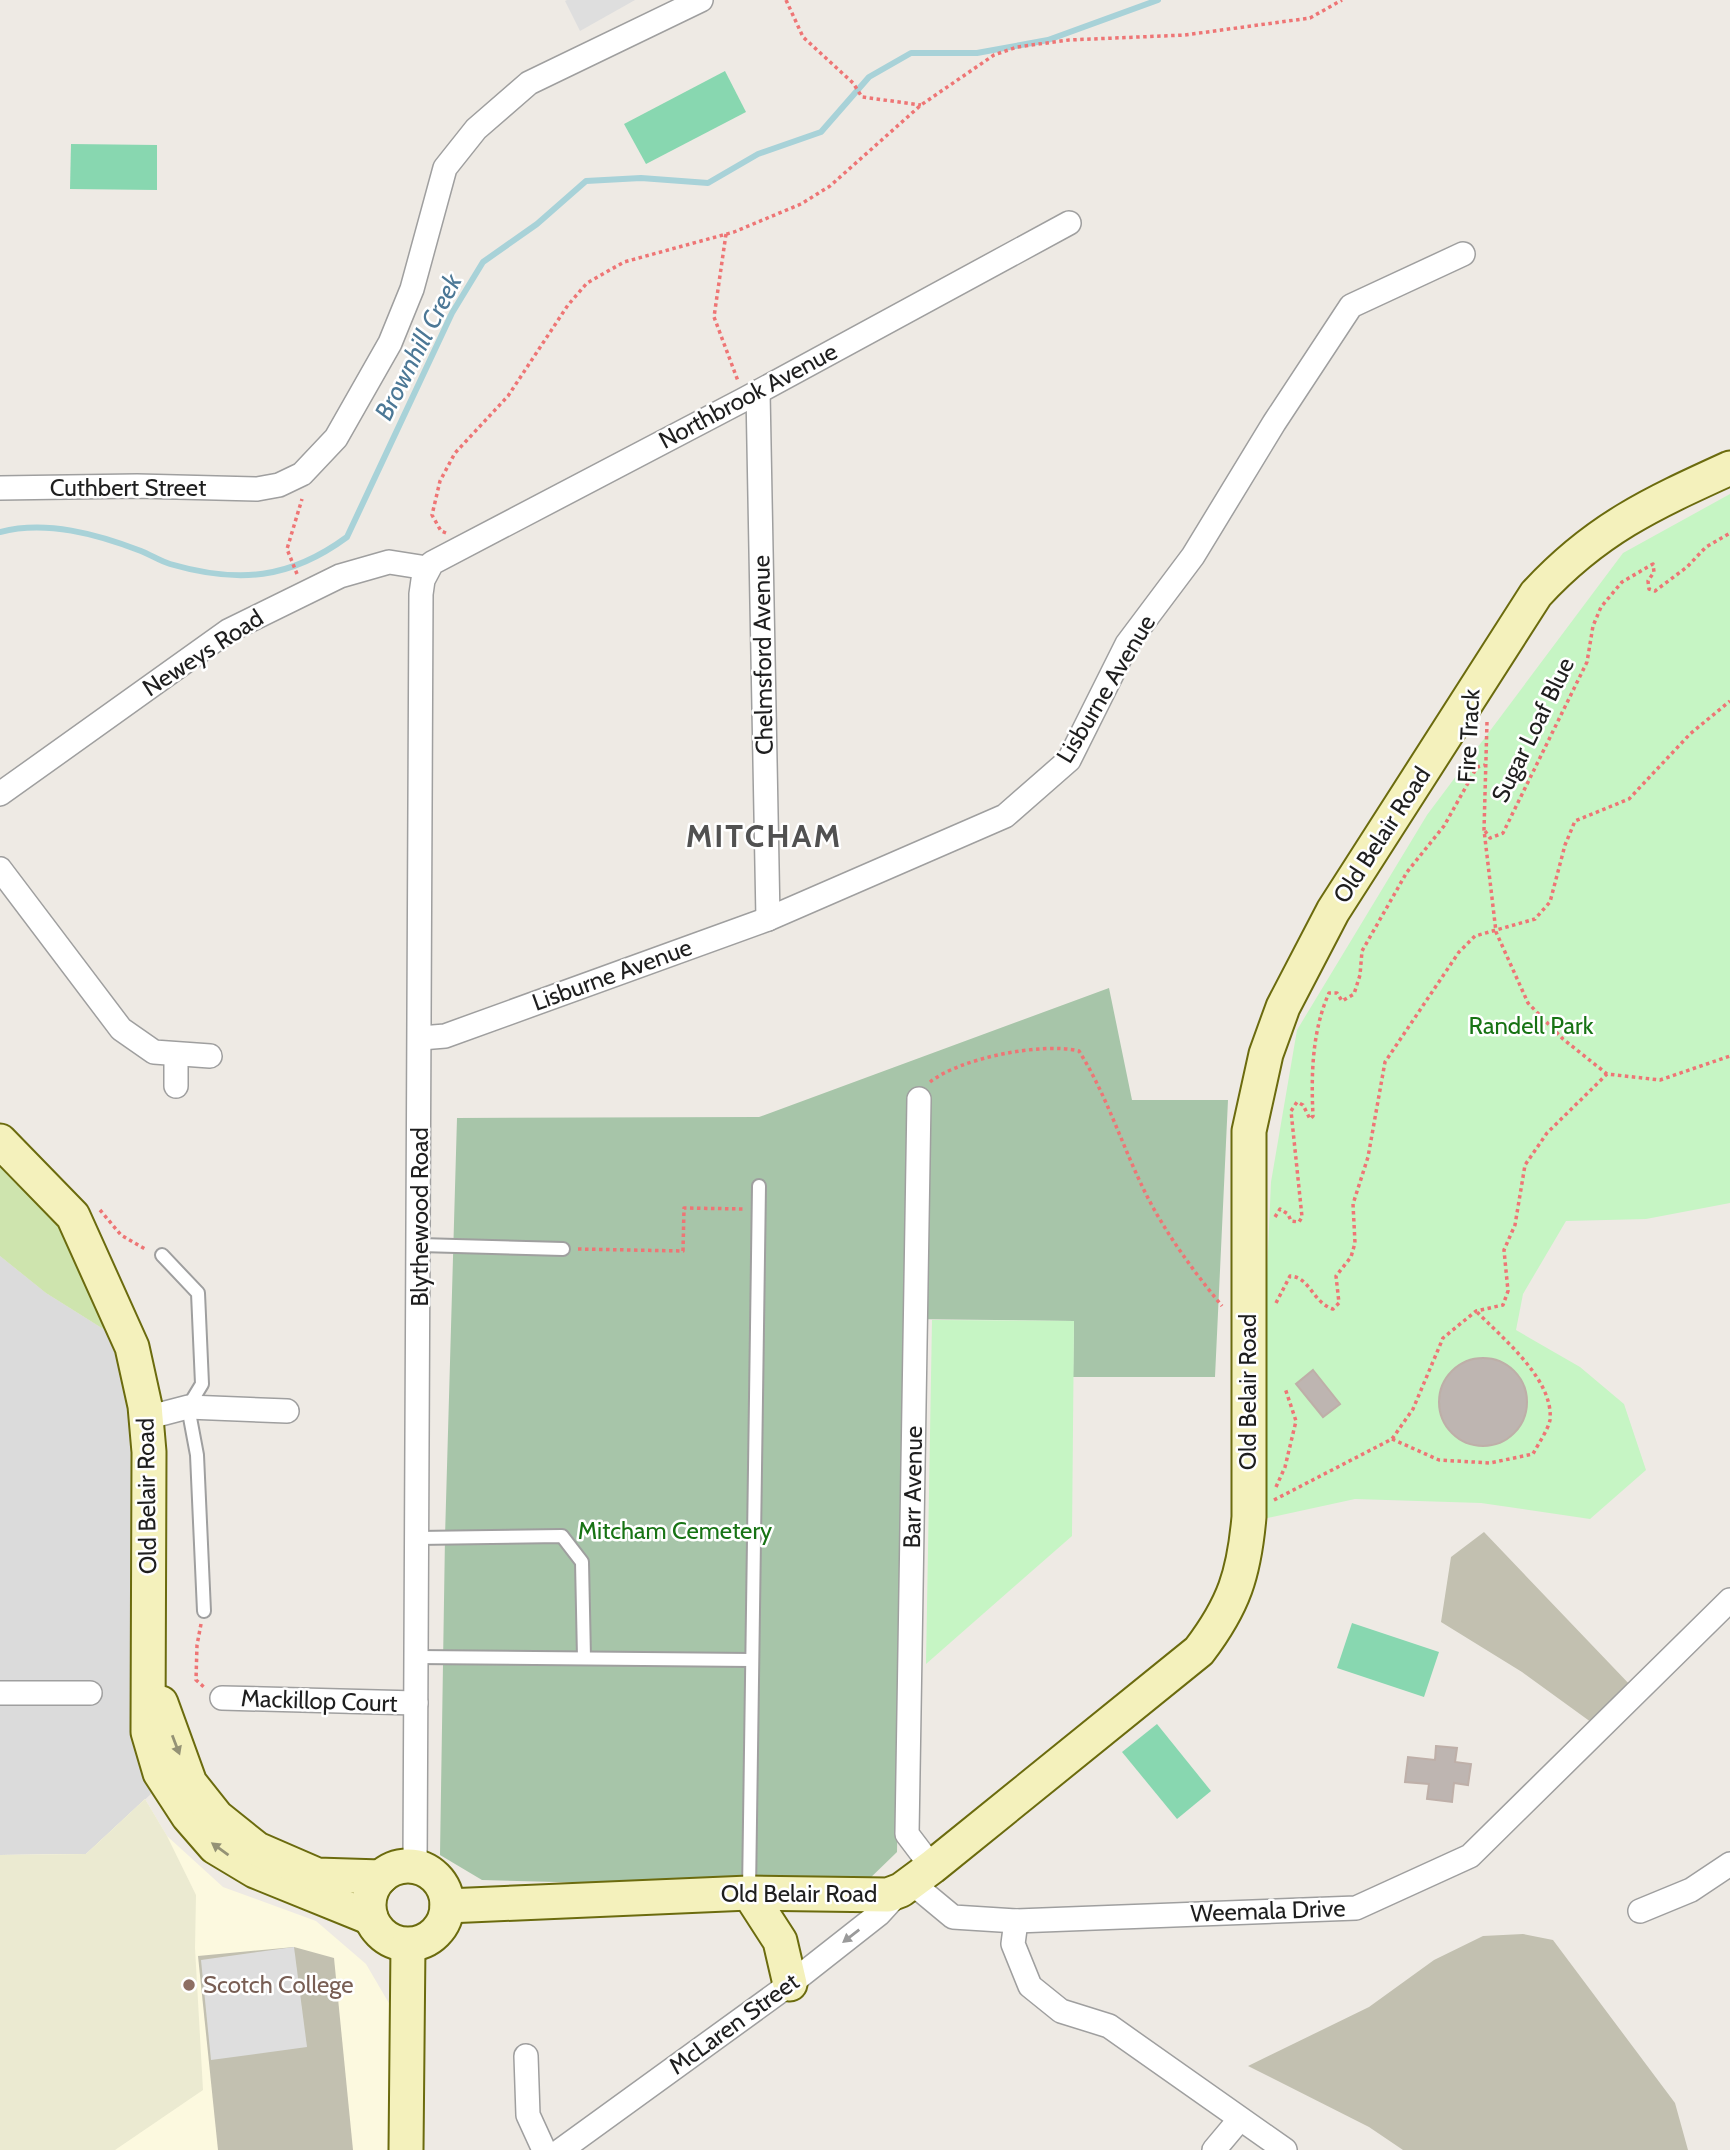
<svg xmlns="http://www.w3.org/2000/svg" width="1730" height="2150" viewBox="0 0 1730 2150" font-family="Cabin,sans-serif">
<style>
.residential{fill:#dbdbdb}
.education{fill:#fcf9df}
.construction{fill:#c2c0b0}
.farmland{fill:#ebead1}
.grass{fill:#cee4ae}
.cemetery{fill:#a7c5a9}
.park{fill:#c6f5c4}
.pitch{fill:#88d7b0}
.parking{fill:#dedede}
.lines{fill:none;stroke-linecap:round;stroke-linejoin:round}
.stream{stroke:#a8d2d8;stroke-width:6}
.building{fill:#beb5b1;stroke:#beafa8;stroke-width:2}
.lane-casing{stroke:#9f9f9f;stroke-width:16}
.street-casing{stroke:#9f9f9f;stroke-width:26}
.secondary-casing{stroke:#6b6b0e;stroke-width:37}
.path{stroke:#ee7575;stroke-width:3.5;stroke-dasharray:3.5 3.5;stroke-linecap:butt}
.lane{stroke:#fff;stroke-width:12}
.street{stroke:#fff;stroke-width:23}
.secondary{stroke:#f4f1bc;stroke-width:33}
.oneway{fill:#949275}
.oneway2{fill:#9a9a9a}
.education-dot{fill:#8d6e63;stroke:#fff;stroke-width:2.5}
.labels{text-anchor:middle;stroke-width:5;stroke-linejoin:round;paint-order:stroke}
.street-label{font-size:24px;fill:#1e1e1e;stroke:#fff}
.park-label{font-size:24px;fill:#177314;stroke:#fff}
.education-label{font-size:24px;fill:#785e54;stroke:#fff;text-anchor:start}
.water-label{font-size:26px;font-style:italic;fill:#4c7896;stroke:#fff}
.district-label{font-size:32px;font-weight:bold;letter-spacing:2px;fill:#515151;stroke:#fff}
</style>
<rect width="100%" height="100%" fill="#eeeae4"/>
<path class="residential" d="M0,1256l46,37 86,54 17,105 -18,204 17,76 17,49 -79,73 -86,1z"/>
<path class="education" d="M145,1799l22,37 56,51 93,34 50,43 24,41 -1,145h-389v-295l86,-1z"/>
<g class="construction">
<path d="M1484,1532l149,156 -38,37 -73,-53 -81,-50 10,-65z"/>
<path d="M1523,1934l30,6 122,163 13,47h-285l-34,-23 -121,-61 121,-59 65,-47 49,-24z"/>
<path d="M294,1947l40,11 19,192h-135l-20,-194z"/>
</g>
<path class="farmland" d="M145,1799l22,37 29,59 -1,53 8,142 -88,60h-115v-295l86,-1z"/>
<path class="grass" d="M0,1141l73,75 59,131 -86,-54 -46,-37z"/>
<path class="cemetery" d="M1109,988l23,112h96l-13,277h-142l1,-56 -166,-2 -11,533 -33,32 -118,3 -264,-7 -42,-25 5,-318 12,-419 302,-1z"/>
<g class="park">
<path d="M1730,494v709l-84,16 -80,2 -43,73 -7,36 64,37 44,37 22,66 -56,49 -109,-16 -126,-4 -92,20 -1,-130 9,-207 26,-152 130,-215 196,-262z"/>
<path d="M932,1320l142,1 -2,215 -146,128z"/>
</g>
<g class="pitch">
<path d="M725,71l21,41 -100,52 -22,-40z"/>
<path d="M71,144l86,1v45l-87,-1z"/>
<path d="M1352,1623l87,29 -15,45 -87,-29z"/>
<path d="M1157,1724l54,67 -34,28 -55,-67z"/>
</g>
<g class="parking">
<path d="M567,0h68l-55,31 -15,-30z"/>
<path d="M294,1947l13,100 -96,13 -10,-100z"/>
</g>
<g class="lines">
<path class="stream" d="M0,532c46,-12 97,2 141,19 10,4 19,10 29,13 69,20 120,15 177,-27l105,-224 31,-51 54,-38 49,-43 55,-3 67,5 50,-29 63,-22 48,-55 42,-24h66l71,-13 110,-40"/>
</g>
<g class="building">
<circle cx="1483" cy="1402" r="44"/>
<path d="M1313,1370l27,34 -17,13 -27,-33z"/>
<path d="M1436,1746l21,2 -2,14 16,2 -3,21 -14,-2 -2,19 -25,-3 2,-15 -24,-2 3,-25 27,3z"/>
</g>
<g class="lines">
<g class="lane-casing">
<g id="lane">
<path d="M420,1245l143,4"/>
<path d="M162,1255l36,38 4,91 -14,23 9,48 7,156"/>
<path d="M417,1538l145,-2 20,26 2,96"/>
<path d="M416,1657l336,3"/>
<path d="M749,1892l10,-706"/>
</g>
</g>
<g class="street-casing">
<g id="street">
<path d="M758,392l10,527"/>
<path d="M0,488l137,-2 120,3 22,-4 23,-11 34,-36 54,-95 22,-54 33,-121 31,-39 53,-46 172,-83"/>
<path d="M0,794l228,-163 112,-55 49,-14 38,6"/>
<path d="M0,869l121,160 33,23 56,4"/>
<path d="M421,1038l24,-2 323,-117 237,-103 64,-56 58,-116 66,-88 81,-133 77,-117 112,-52"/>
<path d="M176,1055v31"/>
<path d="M919,1099l-12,735 25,33"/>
<path d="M146,1418l42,-11 99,4"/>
<path d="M0,1693h90"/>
<path d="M222,1698l194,5"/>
<path d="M415,1867l6,-1273 2,-14 9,-17 313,-164 324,-176"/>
<path d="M912,1883l41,34 63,4 340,-13 114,-52 260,-256"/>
<path d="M1640,1911l51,-21 39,-26"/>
<path d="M1016,1921l-3,23 17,42 31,25 48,15 176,124"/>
<path d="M526,2056l2,59 16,35"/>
<path d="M561,2150l229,-166 89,-70 22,-24"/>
<path d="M1214,2150l26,-31"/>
</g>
</g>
<g class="secondary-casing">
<g id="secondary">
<path d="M0,1141l73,75 59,131 13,59 4,46 -1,280 12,41 28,43 27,31 40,24 116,47"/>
<path d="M161,1703l29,80 27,34 40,32 60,26 64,2"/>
<circle cx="408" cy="1905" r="39"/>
<path d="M749,1893l31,48 10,43"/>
<path d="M447,1906l302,-13 139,2 13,-5 31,-23 267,-216c35,-46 45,-77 50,-134v-386l17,-77 17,-47 50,-96 203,-317c60,-65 115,-90 194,-126"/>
<path d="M406,2150l2,-205"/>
</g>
</g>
<g class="path">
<path d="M786,0l17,37 50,46 9,14 59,8"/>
<path d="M726,234l-12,83 24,64"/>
<path d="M446,533l-5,-2 -9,-16 8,-34 15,-28 53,-57 60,-91 19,-22 37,-21 110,-30 67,-28 29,-18 91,-81 73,-50 23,-8 52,-7 116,-5 125,-17 32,-18"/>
<path d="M297,574l-10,-25 15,-50"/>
<path d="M1487,722l-3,108 12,102 32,71 35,36 44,35 53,6 70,-24"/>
<path d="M1485,831l5,7 13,-5 84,-171 6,-36 8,-19 21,-25 31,-18 1,8 -6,9 1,8 6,2 32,-24 19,-20 24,-14"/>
<path d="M930,1082c30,-24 112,-40 149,-31 29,46 45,101 70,149 20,38 46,73 73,106"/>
<path d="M100,1210l21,25 26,15"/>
<path d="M1275,1217l5,-8 8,5 3,7 8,1 3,-5 -11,-106 6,-9 6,3 7,14 3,-3c-2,-41 -1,-85 16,-123h8l5,8 12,-7 6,-19 2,-24 45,-79 37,-46 33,-59 8,-2"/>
<path d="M578,1249l105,2 1,-43 62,1"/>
<path d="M1276,1303l14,-27c20,1 23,27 43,33l6,-6 -3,-27 15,-19 4,-14 -2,-39 15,-47 17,-95 74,-110 16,-16 60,-17 15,-17 15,-57 10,-24 54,-22 61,-65 40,-33"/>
<path d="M1392,1439l47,21 51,3 43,-9c5,-10 15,-24 17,-34 4,-41 -49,-83 -74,-109"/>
<path d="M1276,1487l9,-20 11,-46 -11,-33"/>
<path d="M1274,1500l118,-61 21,-30 30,-71 33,-27 27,-6 5,-14 -4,-41 11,-25 10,-60 22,-32 60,-59"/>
<path d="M201,1624l-4,21 -1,35 9,8"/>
</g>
<use href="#lane" class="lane"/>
<use href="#street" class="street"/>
<use href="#secondary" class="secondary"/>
</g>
<defs><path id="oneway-solid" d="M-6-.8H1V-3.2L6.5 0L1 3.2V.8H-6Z" transform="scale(1.75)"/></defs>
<g class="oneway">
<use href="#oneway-solid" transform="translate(176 1745) rotate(69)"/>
<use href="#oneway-solid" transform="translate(220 1849) rotate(-144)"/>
</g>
<use class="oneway2" href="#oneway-solid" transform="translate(851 1936) rotate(142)"/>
<circle class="education-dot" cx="189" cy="1985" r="7"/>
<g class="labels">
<g class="street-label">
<text transform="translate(748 396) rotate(-28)" y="8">Northbrook Avenue</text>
<text x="128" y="496">Cuthbert Street</text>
<text transform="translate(203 653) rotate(-33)" y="8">Neweys Road</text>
<text transform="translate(763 655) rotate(-91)" y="8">Chelmsford Avenue</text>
<text transform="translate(1106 689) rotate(-59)" y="8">Lisburne Avenue</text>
<text transform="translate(1533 730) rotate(-64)" y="8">Sugar Loaf Blue</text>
<text transform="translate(1469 736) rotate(-87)" y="8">Fire Track</text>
<text transform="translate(1382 835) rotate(-57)" y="8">Old Belair Road</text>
<text transform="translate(612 975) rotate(-20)" y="8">Lisburne Avenue</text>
<text transform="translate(420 1217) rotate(-90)" y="8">Blythewood Road</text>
<text transform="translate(1248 1392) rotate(-90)" y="8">Old Belair Road</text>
<text transform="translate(913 1487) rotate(-89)" y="8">Barr Avenue</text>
<text transform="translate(147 1496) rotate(-91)" y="8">Old Belair Road</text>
<text transform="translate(319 1701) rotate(2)" y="8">Mackillop Court</text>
<text x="799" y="1902">Old Belair Road</text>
<text transform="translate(1268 1911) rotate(-2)" y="8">Weemala Drive</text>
<text transform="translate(734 2024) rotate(-36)" y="8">McLaren Street</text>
</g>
<g class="park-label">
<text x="1531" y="1034">Randell Park</text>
<text x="675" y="1539">Mitcham Cemetery</text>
</g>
<g class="education-label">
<text x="203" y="1993">Scotch College</text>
</g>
<g class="water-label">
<text transform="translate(418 347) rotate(-63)" y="9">Brownhill Creek</text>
</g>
<g class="district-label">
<text x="764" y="847">MITCHAM</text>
</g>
</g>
</svg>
